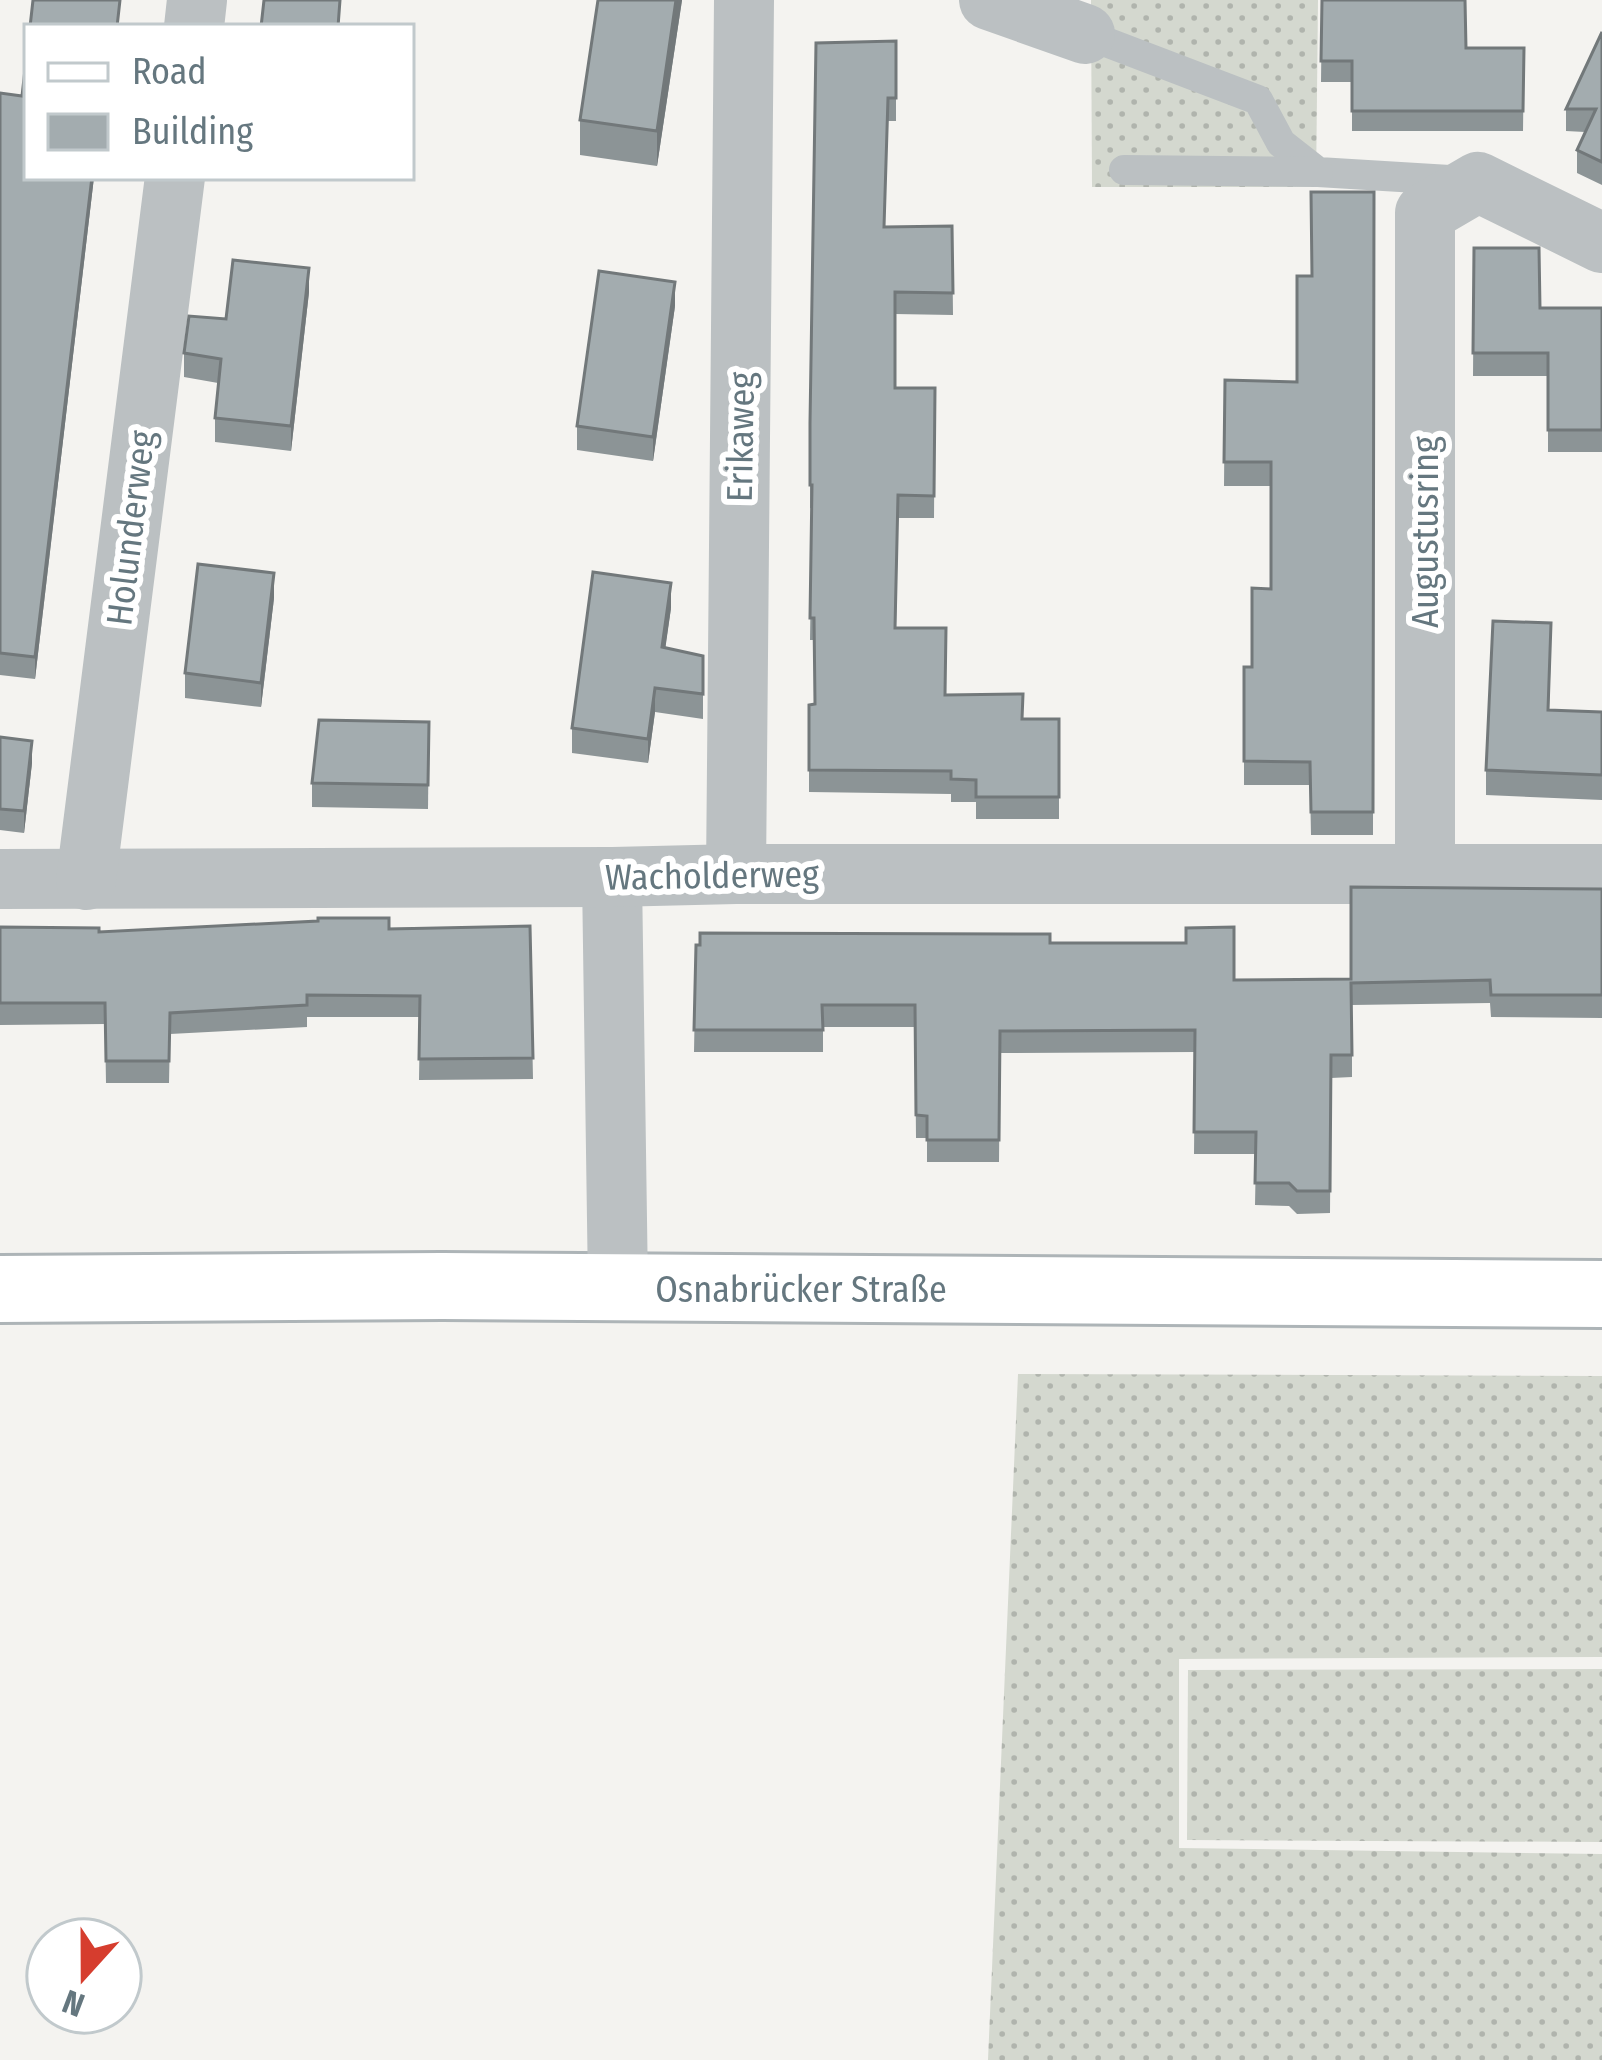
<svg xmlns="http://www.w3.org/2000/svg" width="1602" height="2060" viewBox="0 0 1602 2060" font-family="'Fira Sans Condensed',sans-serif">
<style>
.grass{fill:url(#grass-dots)}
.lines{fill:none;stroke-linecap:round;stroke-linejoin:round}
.secondary-casing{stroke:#adb4b7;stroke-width:72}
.lane{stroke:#bbc0c2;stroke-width:30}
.street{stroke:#bbc0c2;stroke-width:60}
.secondary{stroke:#fff;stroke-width:66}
.wall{fill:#8c9496}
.shaded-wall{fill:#72787a}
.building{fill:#a3acaf;stroke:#72787a;stroke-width:3}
.labels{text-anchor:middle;stroke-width:12;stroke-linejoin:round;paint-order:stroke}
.street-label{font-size:36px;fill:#65777f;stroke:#fff}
</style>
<defs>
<pattern id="grass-dots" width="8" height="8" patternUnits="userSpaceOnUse" patternTransform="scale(3)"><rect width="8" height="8" fill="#d4d8cf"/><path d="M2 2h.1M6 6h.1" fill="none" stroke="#b0b4ad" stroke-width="1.8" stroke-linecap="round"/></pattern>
</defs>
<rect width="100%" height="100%" fill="#f4f3f0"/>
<g class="grass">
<path d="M1091,0h227l-2,187h-224z"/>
<path d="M1018,1374l584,2v281l-423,2v189l423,6v206h-614z"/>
<path d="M1602,1669v173l-415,-2 1,-170z"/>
</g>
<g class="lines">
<g class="secondary-casing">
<path id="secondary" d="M0,1289l442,-3 1160,8"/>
</g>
<g class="lane">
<path d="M1085,34l173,66 23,43 37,29 148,9"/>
<path d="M1124,170l194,2"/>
</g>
<g class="street">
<path d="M989,0l96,34"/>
<path d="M194,27l3,-27"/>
<path d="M1425,873v-660l53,-31 124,61"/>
<path d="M736,874l8,-874"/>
<path d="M612,877l6,411"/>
<path d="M0,879l612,-2 124,-3h866"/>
<path d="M86,880l89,-703"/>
</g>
<use href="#secondary" class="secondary"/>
</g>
<g class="wall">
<path d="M598,0h84l-25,166 -77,-11v-35z"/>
<path d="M1322,0l144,48h58l-1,83h-171v-49h-31z"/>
<path d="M1602,32v153l-25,-12v-23l8,-18 -19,-1v-22z"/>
<path d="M896,41v80h-8l-4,106 68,-1 1,89 -58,-1v74h40l-1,130h-36l-2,110 50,67 77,24h36v100h-83v-17h-25v-8l-142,-2v-87l6,-1 -1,-64h-4l2,-132h-2v-85z"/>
<path d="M0,93l22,3 5,81h67l-59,502 -35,-4z"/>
<path d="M1374,192l-1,643h-62l-1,-50h-66v-118h8l19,-78v-103h-47l1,-106 72,2 14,-106z"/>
<path d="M1474,248l66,60h62v144h-54v-76h-75z"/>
<path d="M309,292l-18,159 -76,-9v-24l3,-35 -34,-6v-24l42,-34z"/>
<path d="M675,306l-22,155 -76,-11v-24z"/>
<path d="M274,598l-13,109 -76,-9v-25z"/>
<path d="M671,608l-6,40 38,8v63l-48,-7 -7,51 -76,-10v-25z"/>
<path d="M1551,648l-2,62 53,2v88l-116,-5v-25z"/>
<path d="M429,722l-1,87 -116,-2v-24z"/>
<path d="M0,737l32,26 -8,70 -24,-3z"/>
<path d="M1602,889v129l-111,-1 -1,-14 -138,2v72l-21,1 -1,135 -33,1 -8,-8 -34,-1 1,-51h-62l1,-102 -195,1 -1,109h-72v-24h-11l-1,-111h-92v25h-129l2,-107 354,-2 184,37 117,-1z"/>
<path d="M530,926l3,153 -114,1 1,-63h-113v10l-137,7 -1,49h-63l-1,-59 -105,1v-98l99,5z"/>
</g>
<g class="shaded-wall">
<path d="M676,0h6l-25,166v-35z"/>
<path d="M92,177h2l-59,502v-22z"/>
<path d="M309,268v24l-18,159v-25z"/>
<path d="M675,282v24l-22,155v-24z"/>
<path d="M274,573v25l-13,109v-24z"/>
<path d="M671,583v25l-9,64v-25z"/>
<path d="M655,688v24l-7,51v-24z"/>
<path d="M32,741v22l-8,70v-22z"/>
</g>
<g class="building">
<path d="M33,0h87l-3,27h-87z"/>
<path d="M264,0h76l-2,27h-77z"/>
<path d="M598,0h78l-19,131 -77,-11z"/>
<path d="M1322,0h143l1,48h58l-1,63h-171v-50h-31z"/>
<path d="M1602,32v130l-25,-12 19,-41h-30z"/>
<path d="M896,41v57h-8l-4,129 68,-1 1,67 -58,-1v96h40l-1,108 -36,-1 -3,133h51l-1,67 78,-1 -1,25h37v78h-83v-17l-25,-1v-8l-142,-1v-65l6,-1 -1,-86h-4l2,-133h-2v-62l6,-380z"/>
<path d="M27,52v125h65l-57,480 -35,-4v-560l22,3z"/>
<path d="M1311,192h63l-1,620h-62l-1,-50 -66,-1v-94h8v-79l19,1v-127h-47l1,-82 72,2v-106h15z"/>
<path d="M1474,248h65l1,60h62v122h-54v-77h-75z"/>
<path d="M233,260l76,8 -18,158 -76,-8 6,-59 -37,-6 5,-37 37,3z"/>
<path d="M599,271l76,11 -22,155 -76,-11z"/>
<path d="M198,564l76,9 -13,110 -76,-10z"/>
<path d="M593,572l78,11 -9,64 41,9v38l-48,-6 -7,51 -76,-11z"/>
<path d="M1493,621l58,2 -3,87 54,2v63l-116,-5z"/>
<path d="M319,720l110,2 -1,63 -116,-2z"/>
<path d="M0,737l32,4 -8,70 -24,-2z"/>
<path d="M1351,887l251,2v106h-111l-1,-15 -139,3 1,72h-21l-1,136h-33l-8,-8h-34l1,-51h-62l1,-102 -195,1 -1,109h-72v-24l-11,-1 -1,-110h-93l1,25h-129l2,-85h4v-12l350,1v9h136v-15l48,-1v53l117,-1z"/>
<path d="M318,918h71v11l141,-3 3,132 -114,1 1,-63 -113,-1v10l-137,8 -1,48h-63l-1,-58h-105v-76l99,1v4l219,-11z"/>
</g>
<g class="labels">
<g class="street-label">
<text transform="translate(740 437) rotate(-89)" y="13">Erikaweg</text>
<text transform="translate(130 528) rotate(-83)" y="13">Holunderweg</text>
<text transform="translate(1425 532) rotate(-90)" y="13">Augustusring</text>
<text transform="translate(712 875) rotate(-1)" y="13">Wacholderweg</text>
<text x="801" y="1302">Osnabrücker Straße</text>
</g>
</g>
<rect x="24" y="24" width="390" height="156" fill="#ffffff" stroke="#c1c9cc" stroke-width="3"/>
<rect x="48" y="63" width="60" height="18" fill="#ffffff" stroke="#c1c9cc" stroke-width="3"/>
<text x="132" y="84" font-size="36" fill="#65777f">Road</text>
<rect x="48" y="114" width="60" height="36" fill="#a3acaf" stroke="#c1c9cc" stroke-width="3"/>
<text x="132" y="144" font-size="36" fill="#65777f">Building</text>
<g transform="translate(84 1976) rotate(201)"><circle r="57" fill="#ffffff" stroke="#c1c9cc" stroke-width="3"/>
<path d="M0-9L21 45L0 30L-21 45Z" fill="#d63d2e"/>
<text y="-18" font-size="33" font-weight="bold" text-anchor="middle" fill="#65777f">N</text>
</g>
</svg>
